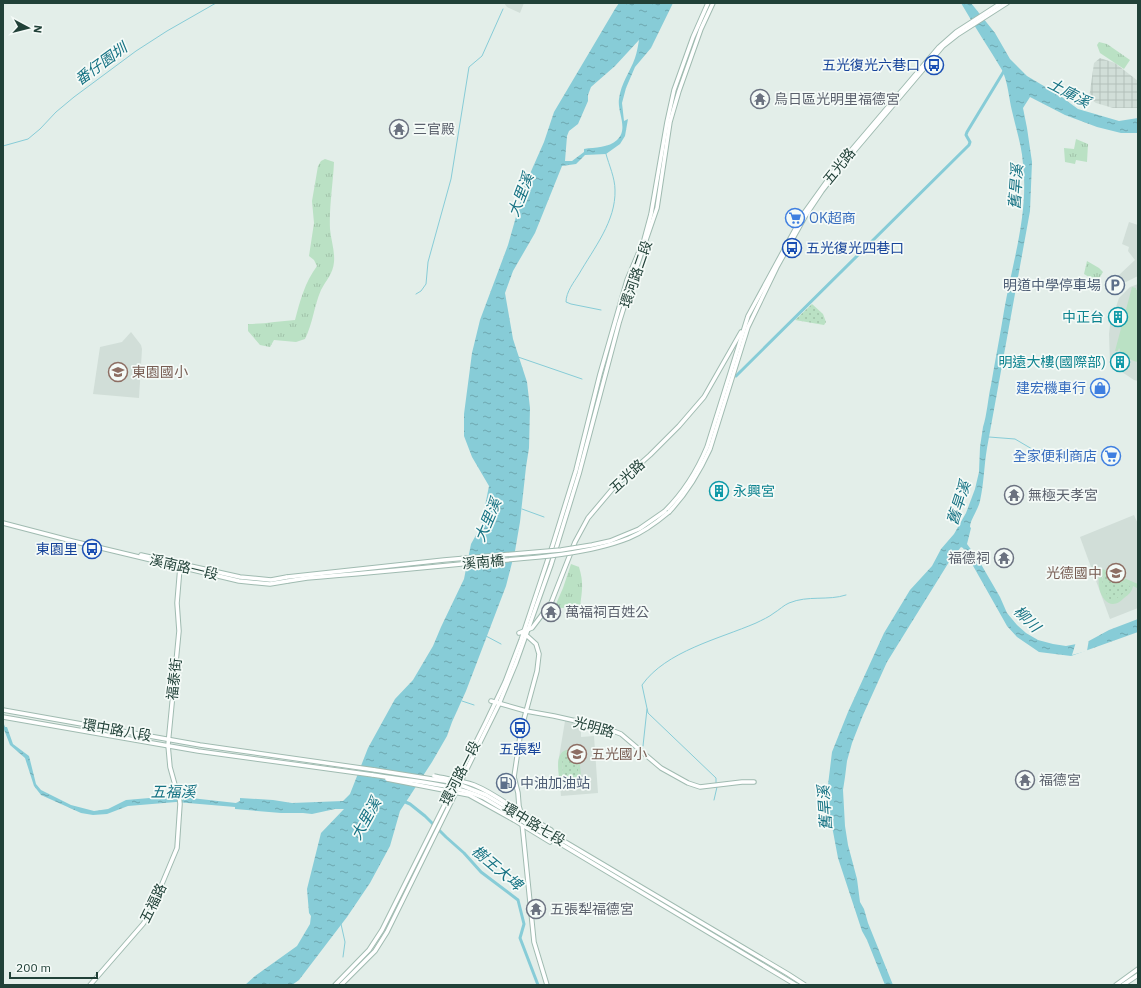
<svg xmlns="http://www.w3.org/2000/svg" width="1141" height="988" viewBox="0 0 1141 988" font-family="'IBM Plex Sans','Noto Sans TC',sans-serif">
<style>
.built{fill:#d1ded8}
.industrial{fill:url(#industrial-grid)}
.grass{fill:url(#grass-dots)}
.park{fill:url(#park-tufts)}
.pitch{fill:#bae1c4;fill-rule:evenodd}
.water{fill:url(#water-ripples);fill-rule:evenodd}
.pier{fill:#e3eee9}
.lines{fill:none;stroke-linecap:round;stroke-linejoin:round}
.stream{stroke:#87ccd7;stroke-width:1}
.canal{stroke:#87ccd7;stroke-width:3}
.secondary-casing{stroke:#a0bbb1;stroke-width:5.5}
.secondary{stroke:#fff;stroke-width:3.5}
.secondary-bridge-casing{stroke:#a0bbb1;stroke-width:5.5;stroke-linecap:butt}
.secondary-bridge{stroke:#fff;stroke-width:3.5}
.labels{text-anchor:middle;stroke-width:3.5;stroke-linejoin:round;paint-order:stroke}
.transit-label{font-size:14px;fill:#164399;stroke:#f4faf7;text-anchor:end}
.worship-label{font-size:14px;fill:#5b616d;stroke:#f4faf7;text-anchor:start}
.street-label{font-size:14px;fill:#214138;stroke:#f4faf7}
.shop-label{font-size:14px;fill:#366cbe;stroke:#f4faf7;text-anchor:end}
.service-label{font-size:14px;fill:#4e5e75;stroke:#f4faf7;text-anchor:end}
.culture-label{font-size:14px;fill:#0d838f;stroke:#f4faf7;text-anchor:end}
.education-label{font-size:14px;fill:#785e54;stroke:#f4faf7;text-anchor:start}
.water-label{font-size:15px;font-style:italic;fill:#157283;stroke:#f4faf7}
</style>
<defs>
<pattern id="industrial-grid" width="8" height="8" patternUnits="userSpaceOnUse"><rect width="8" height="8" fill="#d1ded8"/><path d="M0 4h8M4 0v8" fill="none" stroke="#b3c0ba"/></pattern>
<pattern id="grass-dots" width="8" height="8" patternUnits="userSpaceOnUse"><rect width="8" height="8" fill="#bae1c4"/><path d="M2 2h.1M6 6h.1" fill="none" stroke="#a0c2a9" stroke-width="1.8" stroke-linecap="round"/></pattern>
<pattern id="park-tufts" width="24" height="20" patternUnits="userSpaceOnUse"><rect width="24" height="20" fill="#bae1c4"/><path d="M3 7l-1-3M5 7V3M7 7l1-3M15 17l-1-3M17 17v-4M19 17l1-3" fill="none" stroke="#a0c2a9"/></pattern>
<pattern id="water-ripples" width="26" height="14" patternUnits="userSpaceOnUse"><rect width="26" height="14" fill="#87ccd7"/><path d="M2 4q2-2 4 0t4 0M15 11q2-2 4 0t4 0" fill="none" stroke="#6ea7af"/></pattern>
</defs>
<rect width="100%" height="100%" fill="#e3eee9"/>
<g class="built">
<path d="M504,3h20l-4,10 -13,-6z"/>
<path d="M1129,222l9,3v51l-12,6 -8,-6 17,-16 -7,-9 1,-4 -7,-3z"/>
<path d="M1138,284v97l-4,-1 -24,-16 -1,-30 1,-9 9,-27 11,-11z"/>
<path d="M131,332l10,13 1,4 -3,49 -46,-4 7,-47 22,-5z"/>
<path d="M1134,515l4,9v84l-28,11 -30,-82z"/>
<path d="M565,721l16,4v12l13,-1 4,57 -37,3 -3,-33z"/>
</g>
<path class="industrial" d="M1100,58l15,5 23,18v27h-25l-17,-5 -7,-5 5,-35z"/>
<g class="grass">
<path d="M812,304l11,10 3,8 -2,3 -29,-5z"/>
<path d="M1104,575l24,9 2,2 -1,4 -14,10h-5c-5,-6 -11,-17 -6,-25z"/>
<path d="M568,753h4c5,4 8,22 6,28 -2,4 -4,5 -8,6l-5,-2 -2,-4 -1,-23z"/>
</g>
<g class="park">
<path d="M1099,42l8,2 23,16 -6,9 -24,-16 -3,-8z"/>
<path d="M1076,139l12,5 -1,18 -11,-2 -1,4 -10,-2 -1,-14 10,1z"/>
<path d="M325,159l9,3c-1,22 -5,45 -4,67 1,11 5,22 4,33 -1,12 -8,18 -13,28 -7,16 -8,33 -16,49l-9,3 -22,-2 -4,7 -10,-2 -12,-14v-7c16,0 31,-3 47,-4 5,-19 10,-38 22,-54l-3,-6 -5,-4 5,-33 -2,-22 6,-35 3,-5z"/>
<path d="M1087,261l12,7 4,4 -6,10 -13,-8z"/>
<path d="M571,564l8,3c5,16 3,24 1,40l-20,1 -4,-4 7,-16z"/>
</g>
<g class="pitch">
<path d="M1132,287l4,1v2l2,-1v73c-9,-2 -16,-6 -19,-14l-1,3h-3z"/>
<path d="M1093,565l45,19 -1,4 -4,-2c-1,6 -5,9 -9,12 -3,3 -7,6 -11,6 -12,0 -18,-23 -12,-31l-9,-4zM1105,575l23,9 2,2 -1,4 -15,10 -5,-1 -6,-13 -1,-9z"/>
<path d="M566,750h8l5,4 3,33 -2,1 -1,-2c-6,7 -14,4 -19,-1 -1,-11 -6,-31 6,-35zM568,753h4c5,4 8,22 6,28 -2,4 -4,5 -8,6l-5,-2 -2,-4 -1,-23z"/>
</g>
<g class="water">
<path d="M619,3h54l-22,45 -16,19 -9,21 -4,15 2,18 4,-2 -3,17 -5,8 -14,10 -21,1 -9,9 -14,2 -27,67 -22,38 -8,22 8,46 14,43 3,26 -1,40 -3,19 -6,55 -5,29 -9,35 -40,105 -14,31 -5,14 -15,26 -32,49 -10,35 -20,37 -23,34 -48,63 -7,5h-47l10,-9 42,-30 13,-22 1,-8 -2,-3 -2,-24 14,-56 23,-24h-9l-23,5 -9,-1h-22l-46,-4v-2l-59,-5 -48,4 -21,8 -14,1 -12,-2 -40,-18 -7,-9 -9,-28 -15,-13 -7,-18h4l6,17 16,12 7,28 5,6 30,15 23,6 14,-2 18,-9 47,-4 63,7 4,-2v-3l33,2 19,3 51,-2 7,-7 18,-46 27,-49 18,-19 20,-34 8,-19 23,-48 7,-35 10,-18 8,-40 -17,-29 -8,-21v-22l8,-61 8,-33 28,-75 17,-60 19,-43 10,-30 61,-103zM639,40c-1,6 -2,12 -4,18 -5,14 -14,25 -16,41 -2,13 10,30 -2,41 -8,8 -22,7 -33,9v3l-12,9h-7l2,-25 2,-5 9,-7 10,-23v-6l3,-8 24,-21z"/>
<path d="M961,3h10l24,30 15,26 17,17 32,19 19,14 41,12 19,-3v15h-17l-24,-6 -32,-12 -35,-18 -7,11 4,20 5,34 -2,49 -43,237c-3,18 -3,35 -7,53 -2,9 -10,19 -10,26l1,1 -4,16 11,15 22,38 7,16 10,12 9,8 12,7 15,4 13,2 21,-4 22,-12 29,-11v13l-67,24 -32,-4 -22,-15 -10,-11 -44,-78 -2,-1 -12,15 -62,100 -24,53 -11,28 -5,18 -2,16 -2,13 2,36 3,19 9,34 3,23 4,7 4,14 25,62h-8l-18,-45 -5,-9 -24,-73 -10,-53v-20l4,-33 16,-40 36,-79 26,-43 22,-24 9,-17 13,-15 12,-21 9,-24 4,-17 1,-25 3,-20c4,-12 5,-29 8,-42 4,-24 9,-49 13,-74 8,-47 25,-98 19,-147 -1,-18 -7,-35 -11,-53 -3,-12 -4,-29 -10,-41 -13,-22 -28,-44 -41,-67z"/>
</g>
<g class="pier">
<path d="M517,553l-3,8 -49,5 2,-9z"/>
<path d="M1089,639l-2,12 -15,4 4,-13z"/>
</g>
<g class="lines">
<g class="stream">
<path d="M3,146l25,-7 12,-10 16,-17 18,-15 62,-46 31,-20 49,-28"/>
<path d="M416,294l5,-3 5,-7 2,-22 23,-83 18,-112 13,-11 21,-47"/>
<path d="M601,310l-30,-6 -5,-2c0,-10 8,-20 13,-28 15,-26 37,-53 36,-84 0,-12 -6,-25 -9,-36"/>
<path d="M518,357l64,22"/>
<path d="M989,437l26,2 17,10 17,1"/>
<path d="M522,509l22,8"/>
<path d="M486,636l15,8"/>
<path d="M462,701l12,4"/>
<path d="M3,723l2,5"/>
<path d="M643,746l4,-37"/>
<path d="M716,784v-6l-68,-65 -6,-28c24,-34 77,-46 114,-62 6,-3 13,-6 18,-10 5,-3 10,-8 15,-10 19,-8 39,-2 57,-8"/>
<path d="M714,800l3,-13"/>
<path d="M341,924l4,18 -2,15"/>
</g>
<g class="canal">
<path d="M736,376l233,-231 1,-3 -4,-7 1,-3 37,-61"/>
<path d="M403,801l7,3 15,12 21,21 18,16 17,19 37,28 6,24 -4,14 18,47"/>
</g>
<g class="secondary-casing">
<g id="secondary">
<path d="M665,511c19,-19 32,-40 42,-64l41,-131 56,-103 33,-46 102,-120 17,-15 45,-29"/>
<path d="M669,512c18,-19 30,-39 41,-63l38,-122 29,-60 29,-52 16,-24 17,-22 104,-123 14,-11 50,-32"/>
<path d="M3,523l69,18 167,40 31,3 18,-3"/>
<path d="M141,555l99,22 31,3 16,-3"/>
<path d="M519,633l13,-5 19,-25 24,-61 13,-24 27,-32 35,-31 29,-29 25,-29 37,-65"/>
<path d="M525,634l11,10 3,10 -2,17 -16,59 -7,47 4,16 1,13 2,7 13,129 13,43"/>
<path d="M491,701l35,10 28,5 49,11 18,7 40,34 27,15 12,4 42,-5h12"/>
<path d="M3,710l197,35 175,25"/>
<path d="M3,717l195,34 175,24"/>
<path d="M460,783l39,-79 17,-41 35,-98 28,-91 40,-151 16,-51 22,-64 13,-86 9,-31 22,-62 12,-26"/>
<path d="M515,809l36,21"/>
<path d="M514,820l36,22"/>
<path d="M90,985l53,-61 6,-9 28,-67 3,-44 -1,-10 -4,-9 -5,-18 -2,-22 11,-114 -2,-28 3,-36"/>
<path d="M335,985l34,-35 13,-20 104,-208 19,-40 16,-42 32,-96 23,-74 24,-96 27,-94 17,-40 7,-26 16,-92 7,-32 19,-53 15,-34"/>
<path d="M341,985l34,-34 12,-19 70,-142"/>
<path d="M1116,985l22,-16"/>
<path d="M1123,985l15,-10"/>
</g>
</g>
<use href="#secondary" class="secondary"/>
<g class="secondary-bridge-casing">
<g id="secondary-bridge">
<path d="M287,577l157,-17 117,-10 31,-5 18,-4 29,-12 26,-18"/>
<path d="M288,581l19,-3c62,-5 123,-11 185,-17 42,-3 97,-7 137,-23 15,-6 28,-16 40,-26"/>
<path d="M375,770l76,12 12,4 23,9 302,179 17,11"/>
<path d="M373,775c37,6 77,8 111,23l312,187"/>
<path d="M434,776c13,3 27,4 40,9 15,6 28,15 41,24"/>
<path d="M387,779l82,16 45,25"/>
</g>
</g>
<use href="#secondary-bridge" class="secondary-bridge"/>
</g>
<defs>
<g id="bus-ring" transform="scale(1)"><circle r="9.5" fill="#f4faf7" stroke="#1a4fb4" stroke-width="1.5"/><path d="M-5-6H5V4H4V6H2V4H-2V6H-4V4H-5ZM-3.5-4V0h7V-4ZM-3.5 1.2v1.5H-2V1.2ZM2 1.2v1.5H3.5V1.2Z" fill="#1a4fb4"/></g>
<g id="temple-ring" transform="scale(1)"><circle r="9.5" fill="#f4faf7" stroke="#6b7280" stroke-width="1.5"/><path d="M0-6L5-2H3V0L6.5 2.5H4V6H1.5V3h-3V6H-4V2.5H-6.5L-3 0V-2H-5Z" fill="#6b7280"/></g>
<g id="supermarket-ring" transform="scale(1)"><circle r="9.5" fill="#f4faf7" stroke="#3f7fe0" stroke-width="1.5"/><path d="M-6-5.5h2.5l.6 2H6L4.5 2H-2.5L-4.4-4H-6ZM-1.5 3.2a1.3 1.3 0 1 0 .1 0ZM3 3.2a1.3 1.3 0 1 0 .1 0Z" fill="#3f7fe0"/></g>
<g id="parking-ring" transform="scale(1)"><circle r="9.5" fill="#f4faf7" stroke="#5c6f8a" stroke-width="1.5"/><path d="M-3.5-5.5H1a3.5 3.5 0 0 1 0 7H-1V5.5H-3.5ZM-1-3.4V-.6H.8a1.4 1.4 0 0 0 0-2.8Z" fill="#5c6f8a"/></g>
<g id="building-ring" transform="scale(1)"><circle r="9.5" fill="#f4faf7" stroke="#0f9aa8" stroke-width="1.5"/><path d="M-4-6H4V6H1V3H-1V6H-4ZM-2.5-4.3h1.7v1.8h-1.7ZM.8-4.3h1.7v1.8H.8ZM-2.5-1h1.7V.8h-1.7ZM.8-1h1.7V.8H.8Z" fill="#0f9aa8"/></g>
<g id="school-ring" transform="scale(1)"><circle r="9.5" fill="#f4faf7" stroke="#8d6e63" stroke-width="1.5"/><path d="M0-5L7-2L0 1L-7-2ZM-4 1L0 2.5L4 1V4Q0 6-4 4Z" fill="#8d6e63"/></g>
<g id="shop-ring" transform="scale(1)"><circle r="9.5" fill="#f4faf7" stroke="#3f7fe0" stroke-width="1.5"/><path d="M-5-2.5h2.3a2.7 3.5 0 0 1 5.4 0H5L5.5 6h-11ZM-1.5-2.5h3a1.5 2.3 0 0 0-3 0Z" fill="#3f7fe0"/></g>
<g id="fuel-ring" transform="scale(1)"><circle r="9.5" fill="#f4faf7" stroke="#5c6f8a" stroke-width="1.5"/><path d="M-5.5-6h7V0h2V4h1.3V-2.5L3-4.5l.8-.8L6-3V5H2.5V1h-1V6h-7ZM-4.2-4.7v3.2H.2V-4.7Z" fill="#5c6f8a"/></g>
</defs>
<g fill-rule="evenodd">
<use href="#bus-ring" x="934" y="65"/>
<use href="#temple-ring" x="760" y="99"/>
<use href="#temple-ring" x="399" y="129"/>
<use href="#supermarket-ring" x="795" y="218"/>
<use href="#bus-ring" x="792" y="248"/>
<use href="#parking-ring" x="1115" y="285"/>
<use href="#building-ring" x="1118" y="317"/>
<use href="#building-ring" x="1120" y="362"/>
<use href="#school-ring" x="118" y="372"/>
<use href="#shop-ring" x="1100" y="388"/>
<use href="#supermarket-ring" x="1111" y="456"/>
<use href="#building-ring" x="719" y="491"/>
<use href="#temple-ring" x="1014" y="495"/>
<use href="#bus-ring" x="92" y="549"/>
<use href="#temple-ring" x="1004" y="558"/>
<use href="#school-ring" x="1116" y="573"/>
<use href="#temple-ring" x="551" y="612"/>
<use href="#bus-ring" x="520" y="728"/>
<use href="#school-ring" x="577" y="754"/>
<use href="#temple-ring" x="1025" y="780"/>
<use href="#fuel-ring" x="506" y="783"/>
<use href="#temple-ring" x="536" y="909"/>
</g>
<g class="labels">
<g class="transit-label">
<text x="920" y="70">五光復光六巷口</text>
<text x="806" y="253" text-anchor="start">五光復光四巷口</text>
<text x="78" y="554">東園里</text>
<text x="520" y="754" text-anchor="middle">五張犁</text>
</g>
<g class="worship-label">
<text x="774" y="104">烏日區光明里福德宮</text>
<text x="413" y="134">三官殿</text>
<text x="1028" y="500">無極天孝宮</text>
<text x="990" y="563" text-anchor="end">福德祠</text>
<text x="565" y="617">萬福祠百姓公</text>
<text x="1039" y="785">福德宮</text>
<text x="550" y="914">五張犁福德宮</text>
</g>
<g class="street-label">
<text transform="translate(839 166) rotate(-51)" y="5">五光路</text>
<text transform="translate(636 274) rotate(-71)" y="5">環河路二段</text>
<text transform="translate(627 476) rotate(-43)" y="5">五光路</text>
<text transform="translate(483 562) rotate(-5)" y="5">溪南橋</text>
<text transform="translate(184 567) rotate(13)" y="5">溪南路一段</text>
<text transform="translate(174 679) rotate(-84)" y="5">福泰街</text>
<text transform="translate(594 727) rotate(16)" y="5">光明路</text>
<text transform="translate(117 730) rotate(10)" y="5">環中路八段</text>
<text transform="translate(460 773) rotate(-63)" y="5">環河路一段</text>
<text transform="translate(534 824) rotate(31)" y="5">環中路七段</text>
<text transform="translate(153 903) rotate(-64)" y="5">五福路</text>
</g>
<g class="shop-label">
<text x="809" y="223" text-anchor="start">OK超商</text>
<text x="1086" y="393">建宏機車行</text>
<text x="1097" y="461">全家便利商店</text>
</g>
<g class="service-label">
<text x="1101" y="290">明道中學停車場</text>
<text x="520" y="788" text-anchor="start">中油加油站</text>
</g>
<g class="culture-label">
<text x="1104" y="322">中正台</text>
<text x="1106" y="367">明遠大樓(國際部)</text>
<text x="733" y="496" text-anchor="start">永興宮</text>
</g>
<g class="education-label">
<text x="132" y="377">東園國小</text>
<text x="1102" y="578" text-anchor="end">光德國中</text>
<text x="591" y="759">五光國小</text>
</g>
<g class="water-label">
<text transform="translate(101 64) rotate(-36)" y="5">番仔園圳</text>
<text transform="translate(1069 93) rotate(28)" y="5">土庫溪</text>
<text transform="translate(1016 187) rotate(-86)" y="5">舊旱溪</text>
<text transform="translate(521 195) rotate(-69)" y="5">大里溪</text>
<text transform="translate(959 503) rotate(-72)" y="5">舊旱溪</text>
<text transform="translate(488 520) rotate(-67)" y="5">大里溪</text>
<text transform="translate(1027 619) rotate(45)" y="5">柳川</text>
<text x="173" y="797">五福溪</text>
<text transform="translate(825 808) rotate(-94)" y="5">舊旱溪</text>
<text transform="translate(366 819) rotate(-61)" y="5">大里溪</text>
<text transform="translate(497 868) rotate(40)" y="5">樹王大埤</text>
</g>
</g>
<rect width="1141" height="988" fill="none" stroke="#214138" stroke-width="8"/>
<g transform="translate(28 28) rotate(97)" stroke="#f4faf7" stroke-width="3" paint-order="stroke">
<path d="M0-3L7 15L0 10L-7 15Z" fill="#214138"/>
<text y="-6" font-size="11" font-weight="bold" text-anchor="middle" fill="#214138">N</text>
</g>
<path d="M10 972v6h87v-6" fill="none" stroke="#214138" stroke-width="2"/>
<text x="16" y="972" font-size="12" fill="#214138" stroke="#f4faf7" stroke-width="3" paint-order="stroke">200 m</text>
</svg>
